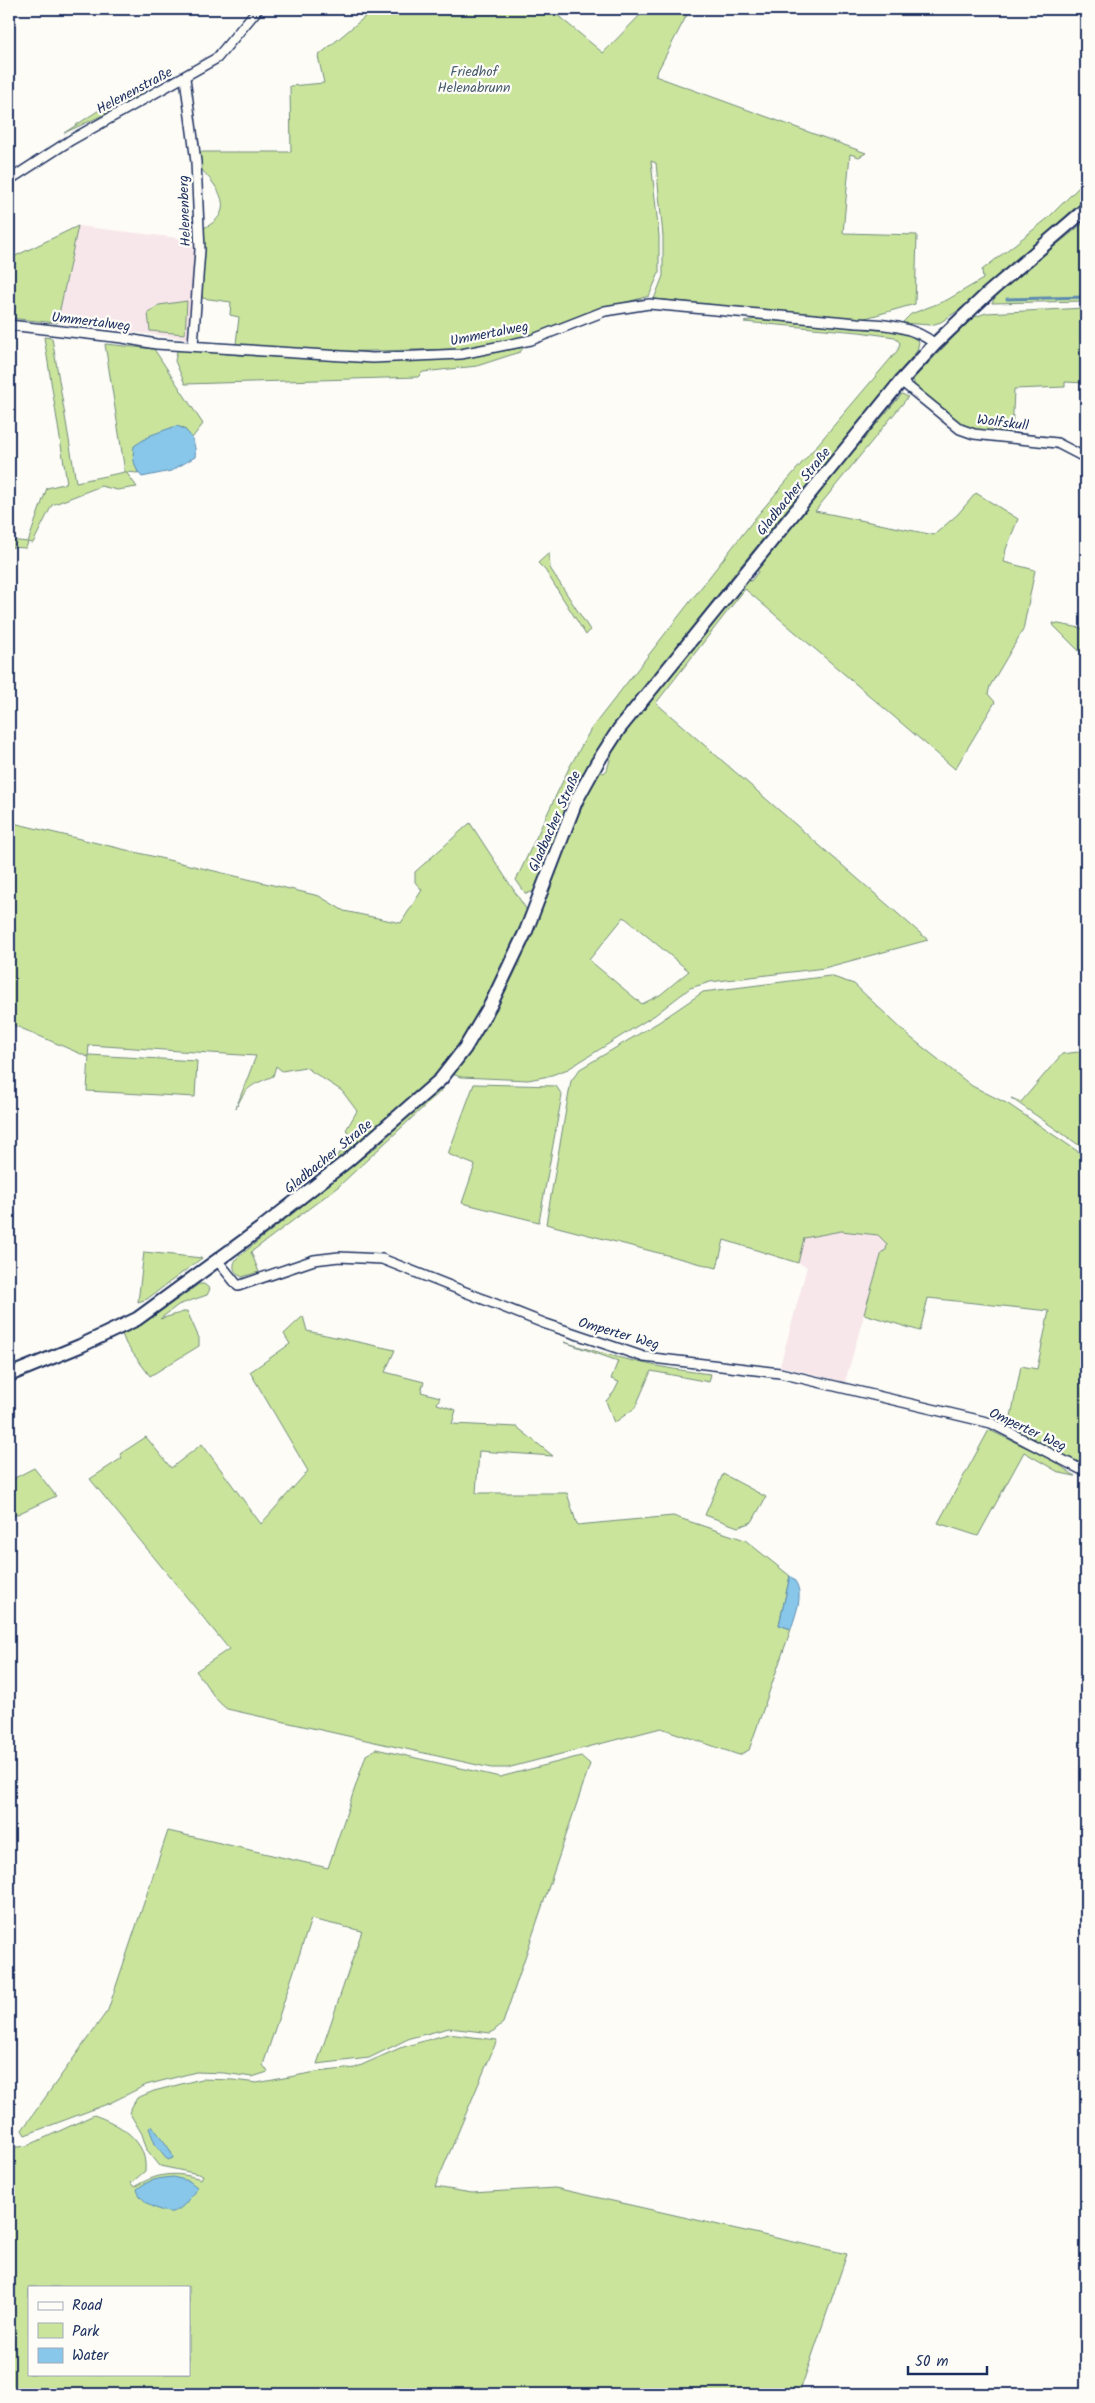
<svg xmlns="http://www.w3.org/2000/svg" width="1095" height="2403" viewBox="0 0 1095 2403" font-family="Kalam,sans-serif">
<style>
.built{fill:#f8e7ea}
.green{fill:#cae59b;stroke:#728a7c;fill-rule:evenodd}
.water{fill:#88c7e9;stroke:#5c8ab1}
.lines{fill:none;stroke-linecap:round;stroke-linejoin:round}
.stream{stroke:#5c8ab1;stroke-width:3}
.minor-casing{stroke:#1b2f5e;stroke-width:12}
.secondary-casing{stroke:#1b2f5e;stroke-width:16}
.minor{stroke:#fdfcf7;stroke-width:9}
.secondary{stroke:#fdfcf7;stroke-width:12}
.labels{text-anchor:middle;stroke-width:4.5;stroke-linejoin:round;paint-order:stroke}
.park-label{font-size:14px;fill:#475c6d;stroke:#fdfcf7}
.street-label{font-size:14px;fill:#1b2f5e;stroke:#fdfcf7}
</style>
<rect width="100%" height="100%" fill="#fdfcf7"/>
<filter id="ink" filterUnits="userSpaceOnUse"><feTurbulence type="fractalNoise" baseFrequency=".02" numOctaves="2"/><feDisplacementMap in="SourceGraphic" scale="10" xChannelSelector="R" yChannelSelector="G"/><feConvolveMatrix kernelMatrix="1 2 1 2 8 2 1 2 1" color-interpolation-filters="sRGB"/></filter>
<g filter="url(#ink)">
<g class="built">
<path d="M78,226l117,14 -6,99 -132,-16z"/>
<path d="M841,1231l38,4 8,9 -1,7 -4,1 -37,130 -65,-16 27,-99 -9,-4 6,-25z"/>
</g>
<g class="green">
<path d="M377,9h173l53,44 43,-44h44l-35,67 211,77 -7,4 -9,-3 -7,79 74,2 -2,69 -53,15 -208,-20 9,-23v-40l-7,-73 -5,-2 8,75v37l-10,23 -51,14 -48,19 -44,12 -45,8 -137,3 -42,-2 -46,-6 3,-27 -9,-2 1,-13 -29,-4 2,-70c33,-16 15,-40 -3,-59l-1,-17h91l-1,-66 34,-3 -6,-27 54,-45 6,1z"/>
<path d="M141,90v4l-23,14 -54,25 52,-34z"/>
<path d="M1086,180v18l-117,105 -28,19 -10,3 -29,-2 9,-9 36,-14 36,-21 -1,-9 65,-51z"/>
<path d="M1086,221v80l-94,2 6,-11z"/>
<path d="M78,226l-21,97 -48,-5v-59z"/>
<path d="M187,301l-2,33 -35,-3 -2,-18 11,-8z"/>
<path d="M1086,308v75l-21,-1v5l-51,2 -2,45 -39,-3 -7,-3 -51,-41 -2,-8 59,-61 14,-5z"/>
<path d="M755,319l146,13 9,3 9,7 -2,9 -182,222 -96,121 -39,54 -32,58 -34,85 -8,3 -10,-14 53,-112 22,-39 165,-212 142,-167 2,-7 -5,-6 -36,-5 -115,-10z"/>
<path d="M44,337l8,1 24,144 49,-10 -20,-128 49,5 49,75 -11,14 -9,-11 -50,27 5,19 -12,-1 11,15 -20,3 -16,-4 -49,19 -19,38 -5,-1 -2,6 -17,-1v-7l19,2 19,-54 20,-5z"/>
<path d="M524,347l-4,5 -43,14 -54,6 -5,5 -233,7 -10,-23 2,-10 5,-2c19,0 38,5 57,6 98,5 188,13 285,-8z"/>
<path d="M902,394l6,3 -93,114 119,24 24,-21 18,-21 42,26 -12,30 -2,13 31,8 -12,60 -33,56 -2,8 7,8 -40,67 -210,-180 -89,114 272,237 -104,28 -114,14 -20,6 -35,27 -87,54 -19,7 -21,4 -67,-3 -9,-3c22,-32 45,-64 62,-100 31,-66 51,-137 85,-203l5,2 3,-3 5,-17 28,-42 106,-131 5,1 7,-9 -2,-6zM624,917l65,54 -29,24 -18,9 -53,-44z"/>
<path d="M549,553l1,15 40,62 -4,5 -41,-65 -7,-7z"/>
<path d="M1053,623l33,6v29l-32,-32z"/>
<path d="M9,822l310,74 25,15 57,12 21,-33 -7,-8v-10l55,-49 58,89 -31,70 -42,69 -27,32 -100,87 -3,-4 31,-27 -10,-9 11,-19 -15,-20 -37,-24 -23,4 -6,-5 -3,10c-22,10 -26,9 -37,32l20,-52 -167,-11 -1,12 -79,-34z"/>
<path d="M830,976l24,8 56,53 62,49 36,18 78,53v310l-77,-40 12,-61 16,3 12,-58 -121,-13 -8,33 -56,-17 18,-62 4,-2 1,-6 -9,-9 -37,-4 -37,7 -6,25 -74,-23 -7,28 -171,-44 25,-143 9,-12 79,-47 44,-30z"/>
<path d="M1086,1051v99l-75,-52 10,4 41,-48z"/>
<path d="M89,1055l108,6 -2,36 -108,-6z"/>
<path d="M474,1084l82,2 6,9 -23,127 -77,-19 13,-38 -27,-11z"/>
<path d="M444,1088l-105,98 -88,66 8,20 -17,5c-9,-5 -11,-12 -4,-20l138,-110 59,-57z"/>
<path d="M144,1252l58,6 -55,41 -9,3z"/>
<path d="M199,1284h5l6,5 -3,6 -29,10 -18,14 27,-8 12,27v8l-49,30 -24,-32 -4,-10 25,-13z"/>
<path d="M303,1316l4,15 88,19 -10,22 39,10 -3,10 19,5 -3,7 19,6 -4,14 65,3 36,29 -74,-5 -3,42h91l10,32 96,-9 72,24 45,36 -11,49 12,4 -42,121 -10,5 -78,-27 -154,40h-16l-264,-59c-13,-9 -21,-26 -31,-38l33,-22 -139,-170 32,-21 -2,-4 26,-17 25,31 31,-24 59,80 47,-53 -58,-99 40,-28 -6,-10z"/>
<path d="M564,1342c49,15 96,27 147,32l-2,8 -58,-11 -16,37 -21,15 -8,-22 8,-9 5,-10 -8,-3 7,-18z"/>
<path d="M989,1430l60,28 26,18 -15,-3 -36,-21 -46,84 -40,-13z"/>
<path d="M34,1468l22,28 -47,22v-37z"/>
<path d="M723,1474l43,23 -14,25 -14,5 -33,-12z"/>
<path d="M376,1749l124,28 81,-21 9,8 -87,259 -12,10 -42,-5 -39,10 -41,20 -52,6 45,-133 -51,-12 -48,146 5,7 -16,5 -28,-4 -28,-1 -50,13 -36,18 -85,32 -3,-5 86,-120 60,-179 160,37 38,-113z"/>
<path d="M448,2034l49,6 -62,147 37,6 83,-5 292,66 -48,140h-790v-246l18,-2 67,-31c25,9 54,25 51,56l-14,12 3,4c23,-14 41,-16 67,-8l2,-4 -43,-9 -13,-16 -5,-16 -13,-22 8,-14 17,-7 47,-12 32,1 24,3 59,-11 39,-4 45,-20zM29,2287h160v87h-160z"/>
</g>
<g class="water">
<path d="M176,426c14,2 21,19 19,31l-24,14 -29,6c-8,-8 -10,-21 -8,-31l17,-11z"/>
<path d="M790,1576c17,13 6,36 1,53l-12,-4z"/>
<path d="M152,2125c5,9 20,24 21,33l-5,2 -13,-16 -6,-16z"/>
<path d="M173,2177l16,4 8,6c-1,6 -5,9 -9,13 -3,5 -10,11 -16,12 -12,1 -33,-11 -35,-23 11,-9 22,-11 36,-12z"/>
</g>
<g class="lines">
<path class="stream" d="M1007,299l79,-2"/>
<g class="minor-casing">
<g id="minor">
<path d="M185,78l11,84 4,88 -7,95"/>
<path d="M9,180l62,-40 146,-82 41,-49"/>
<path d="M9,325l114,13 33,6 217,14 88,-4 70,-14 74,-29 44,-7 208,19c27,1 57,3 78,21"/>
<path d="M901,381l59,48 14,5 83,9 29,15"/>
<path d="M217,1260l21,26 76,-26 25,-3 43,2 164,65 98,33 136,16 211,50 95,49"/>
</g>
</g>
<g class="secondary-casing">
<path id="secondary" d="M9,1375l71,-29 57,-27 123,-90 87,-68 94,-82 24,-31 26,-44 35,-73 50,-130 21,-38 22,-34 282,-348 34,-37 51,-49 100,-86"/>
</g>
<use href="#minor" class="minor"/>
<use href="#secondary" class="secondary"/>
</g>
</g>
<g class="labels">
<g class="park-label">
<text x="474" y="76">Friedhof<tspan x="474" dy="16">Helenabrunn</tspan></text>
</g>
<g class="street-label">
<text transform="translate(134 90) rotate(-28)" y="5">Helenenstraße</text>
<text transform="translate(184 211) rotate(-92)" y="5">Helenenberg</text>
<text transform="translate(91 321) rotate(7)" y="5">Ummertalweg</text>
<text transform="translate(489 333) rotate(-11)" y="5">Ummertalweg</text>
<text transform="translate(1003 422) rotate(7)" y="5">Wolfskull</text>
<text transform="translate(793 491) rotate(-51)" y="5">Gladbacher Straße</text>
<text transform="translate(554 821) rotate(-66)" y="5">Gladbacher Straße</text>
<text transform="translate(328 1156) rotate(-39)" y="5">Gladbacher Straße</text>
<text transform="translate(619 1333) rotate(16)" y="5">Omperter Weg</text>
<text transform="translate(1028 1429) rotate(25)" y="5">Omperter Weg</text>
</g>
</g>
<rect width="1095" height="2403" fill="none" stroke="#fdfcf7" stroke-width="30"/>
<rect x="15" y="15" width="1065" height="2373" fill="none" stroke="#1b2f5e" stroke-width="2" filter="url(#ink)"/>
<rect x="28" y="2286" width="162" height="90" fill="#fdfcf7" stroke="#a3aaba"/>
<rect x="38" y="2302" width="25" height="8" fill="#fdfcf7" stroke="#a3aaba"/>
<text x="72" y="2310" font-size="15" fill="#1b2f5e">Road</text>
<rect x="38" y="2323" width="25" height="15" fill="#cae59b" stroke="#a3aaba"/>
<text x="72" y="2336" font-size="15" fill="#1b2f5e">Park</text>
<rect x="38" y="2348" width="25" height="15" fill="#88c7e9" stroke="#a3aaba"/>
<text x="72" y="2360" font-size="15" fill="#1b2f5e">Water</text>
<path d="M908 2366v8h79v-8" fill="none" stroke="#1b2f5e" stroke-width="2.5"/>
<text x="915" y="2366" font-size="15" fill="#1b2f5e" stroke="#fdfcf7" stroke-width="4" paint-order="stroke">50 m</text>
</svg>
